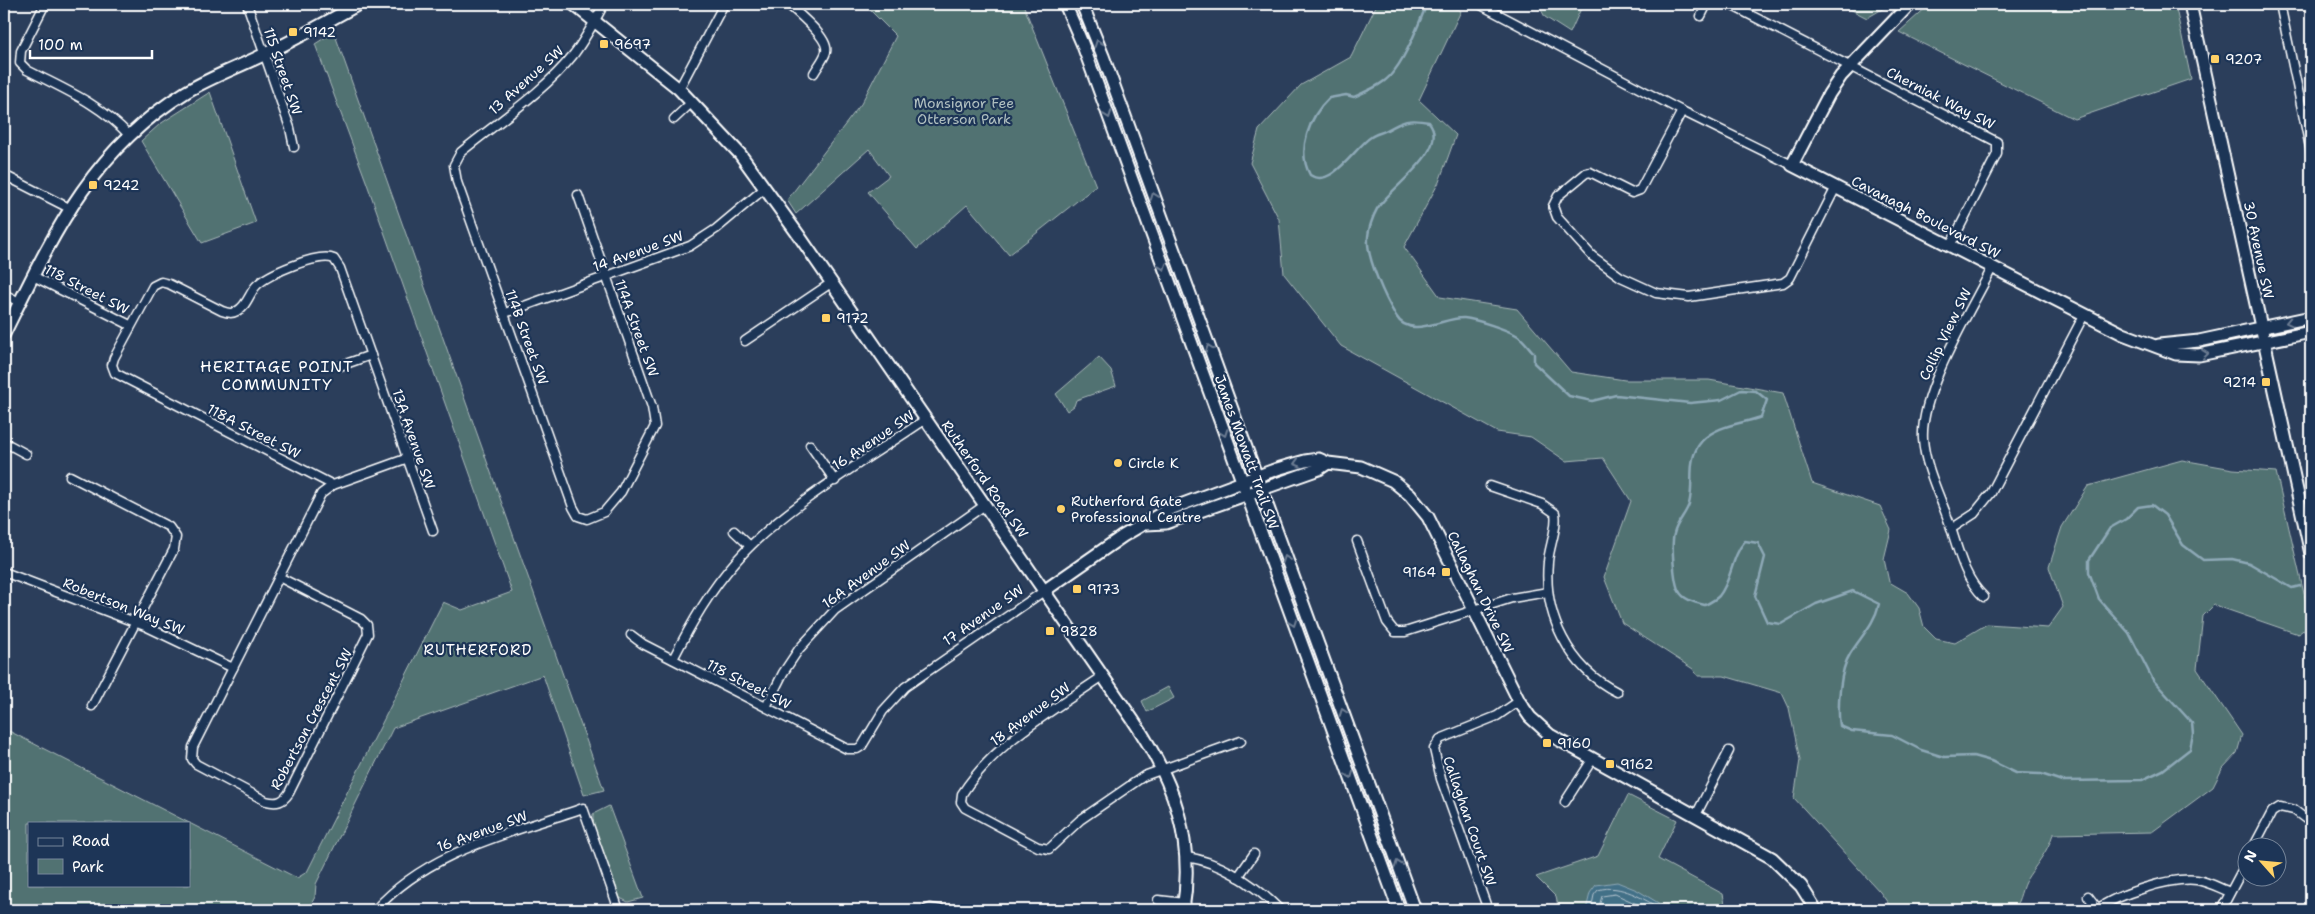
<svg xmlns="http://www.w3.org/2000/svg" width="2315" height="914" viewBox="0 0 2315 914" font-family="'Shantell Sans',sans-serif">
<style>
.green{fill:#517272;stroke:#a8b8b8;fill-rule:evenodd}
.water{fill:#436f87;stroke:#8ea9b7}
.lines{fill:none;stroke-linecap:round;stroke-linejoin:round}
.shore{stroke:#b4c5cf;stroke-width:1}
.stream{stroke:#8ea9b7;stroke-width:2.5}
.street-casing{stroke:#fff;stroke-width:11}
.secondary-casing{stroke:#fff;stroke-width:15}
.street{stroke:#1d3557;stroke-width:8}
.secondary{stroke:#1d3557;stroke-width:11}
.oneway{stroke:#6c7c92}
.poi-dot{fill:#ffd166;stroke:#1d3557;stroke-width:2}
.labels{text-anchor:middle;stroke-width:4.5;stroke-linejoin:round;paint-order:stroke}
.poi-label{font-size:14px;fill:#fff;stroke:#1d3557;text-anchor:start}
.street-label{font-size:14px;fill:#fff;stroke:#1d3557}
.park-label{font-size:14px;fill:#b1c0c0;stroke:#1d3557}
.neighbourhood-label{font-size:15px;letter-spacing:1px;fill:#fff;stroke:#1d3557}
.quarter-label{font-size:16px;letter-spacing:1px;fill:#fff;stroke:#1d3557}
</style>
<rect width="100%" height="100%" fill="#2b3e5b"/>
<filter id="ink" filterUnits="userSpaceOnUse"><feTurbulence type="fractalNoise" baseFrequency=".02" numOctaves="2"/><feDisplacementMap in="SourceGraphic" scale="10" xChannelSelector="R" yChannelSelector="G"/><feConvolveMatrix kernelMatrix="1 2 1 2 8 2 1 2 1" color-interpolation-filters="sRGB"/></filter>
<g filter="url(#ink)">
<g class="green">
<path d="M864,4h159l73,182 -87,69 -42,-50 -50,44 -49,-57 21,-16 -20,-27 -73,65 -9,-14 74,-96 35,-68z"/>
<path d="M1377,4h68l16,7 -42,89 37,35 -17,47 -35,65 36,50 77,12 54,63 54,8h84l74,13 29,90 68,23 11,24 -7,29 5,23 19,11 11,15 5,19 12,12 19,4 32,-19 61,4 15,-21 -14,-40 13,-40 26,-41 94,-26 51,9 43,3 35,152 -13,10 -84,-29 -11,11 -6,53 45,66 -5,18 -15,16 -9,18 -61,45 -99,2c-6,20 -18,31 -28,48 -5,10 -5,22 -14,28h-118l-13,-18 -86,-94 6,-38 -11,-52 -7,-15 -58,-17h-26l-5,-7 -71,-46 -18,-46 27,-76 -28,-43 -37,3 -35,-24 -34,-5 -156,-86 -57,-72 -5,-55 -29,-56 9,-33 42,-45 50,-28z"/>
<path d="M1538,4h45l-13,29 -25,-16z"/>
<path d="M1840,4h51l-24,14z"/>
<path d="M1930,4h245l16,75 -117,40 -175,-87z"/>
<path d="M334,32l270,758 -20,5 -41,-120 -150,53 -77,156 -1,13 -7,13h-304v-168l5,-11 288,147 10,-6 136,-270 19,8 50,-18 -146,-411 -51,-137zM29,823h160v62h-160z"/>
<path d="M210,92l46,131 -54,20 -61,-102 19,-17z"/>
<path d="M1099,357l12,13 5,16 -40,14 -2,6 -7,5 -11,-17z"/>
<path d="M1168,687l6,11 -27,14 -5,-11z"/>
<path d="M1628,795l49,25 -19,39 65,35 3,15 -167,1 -3,-13 -20,-20 62,-21z"/>
<path d="M609,806l34,92 -15,4 -8,-4 -27,-75v-9z"/>
</g>
<path class="water" d="M1617,882l20,8 33,20h-84l4,-17 6,-8z"/>
<g class="lines">
<g class="shore">
<path d="M1591,910l3,-15 4,-5c23,-7 45,9 65,20"/>
<path d="M1598,910l4,-14 13,-2 35,16"/>
</g>
<path class="stream" d="M1427,4c-10,23 -20,53 -37,72 -9,10 -24,15 -36,21l-8,-2 -17,3c-19,18 -33,52 -19,77 21,15 46,-29 61,-38 4,-3 10,-4 14,-6 18,-10 23,-13 44,-9 22,28 -39,65 -52,87 -4,7 -9,21 -9,29 -2,19 18,62 28,78 14,24 48,1 68,2 12,1 44,12 54,18 6,4 11,12 16,17v10l35,33 23,5 24,-6 74,8 31,-3 20,-10 15,1 11,9 -6,17c-19,7 -45,8 -59,24 -17,19 -7,41 -13,63 -3,10 -13,19 -15,30 -3,10 0,49 5,57 4,9 18,12 26,14 4,-2 10,-5 14,-9 13,-16 12,-39 26,-55l13,2 7,14 -10,39 12,26 14,2 35,-20 37,-13 26,13c-5,21 -18,32 -29,50 -10,16 -13,52 -10,72l12,5 40,4 29,15 23,7 29,-1 18,5 25,12 25,1 21,7 80,-1 21,-10 27,-21 3,-15 -1,-11 -39,-43 -24,-47 -30,-34 -10,-27v-12l21,-32 16,-9 12,-12 14,-2 13,10 18,30 20,15 29,-1 17,4 43,25 8,-2"/>
<g class="street-casing">
<g id="street">
<path d="M45,4l-24,47 -1,12 7,7c38,20 72,33 102,65"/>
<path d="M247,4l43,124 4,19"/>
<path d="M788,4c9,9 42,34 38,48 -2,7 -8,14 -12,21"/>
<path d="M1479,4l203,107 110,54"/>
<path d="M1729,4l268,138v12l-47,92"/>
<path d="M2280,4l31,148"/>
<path d="M1701,16l6,-12"/>
<path d="M679,89l45,-85"/>
<path d="M1682,111l-42,79 -8,3 -42,-21 -4,1 -28,23 -5,10 4,11 35,39 29,21 35,16 33,4 94,-14 7,-5 46,-91"/>
<path d="M674,119l18,-17"/>
<path d="M4,175l65,33"/>
<path d="M578,195l74,212 3,19 -34,66 -17,20 -17,7 -9,-3 -5,-9 -116,-325 -3,-17 7,-13c38,-31 83,-60 113,-98 12,-16 21,-33 30,-50"/>
<path d="M33,276l97,49"/>
<path d="M4,294l15,8"/>
<path d="M505,313l185,-67 26,-17 49,-41"/>
<path d="M745,341l86,-58"/>
<path d="M340,366l31,-11"/>
<path d="M4,442l22,12"/>
<path d="M810,445l25,36"/>
<path d="M70,476l99,51 7,10 -2,12 -82,157"/>
<path d="M333,485l-218,-112 -3,-8 2,-7 39,-72 8,-4 8,2 53,27c6,2 10,3 15,0 10,-5 12,-17 19,-25 11,-12 63,-34 78,-27l6,9 93,263"/>
<path d="M1490,486l52,18 13,9c3,14 -6,34 -7,49 -5,53 21,106 69,130"/>
<path d="M1951,529l23,-15 17,-21 93,-178"/>
<path d="M734,531l16,15"/>
<path d="M1357,541l30,81 8,10h10l107,-34 36,-6"/>
<path d="M4,572l141,54 88,42"/>
<path d="M279,577l82,42 6,6 1,9 -79,159c-6,9 -12,11 -23,8l-70,-37 -4,-5 1,-12 128,-253 12,-9 75,-27"/>
<path d="M1984,597c-21,-20 -26,-49 -35,-75 -9,-26 -24,-55 -26,-83 -3,-48 47,-127 69,-171"/>
<path d="M631,635l12,9 204,105h10l5,-3 21,-35 22,-24 139,-96"/>
<path d="M673,659c18,-35 37,-69 64,-99 48,-54 128,-99 189,-141"/>
<path d="M1103,676c-49,34 -108,66 -141,118l-1,8 4,6 73,39 11,2 31,-29 64,-44 97,-35"/>
<path d="M766,707l17,-34 16,-24 36,-39 150,-105"/>
<path d="M1565,802l27,-42"/>
<path d="M1696,815l33,-64"/>
<path d="M2254,846l18,-34 8,-5 14,3 17,13"/>
<path d="M1187,857c36,6 68,28 93,53"/>
<path d="M1238,877l16,-23"/>
<path d="M2088,896l10,13"/>
<path d="M1158,900l27,3"/>
<path d="M375,910c54,-60 134,-76 208,-102l36,102"/>
<path d="M925,910l5,-2 12,2"/>
<path d="M1488,910l-47,-131 -7,-30 6,-10 57,-23 22,-15"/>
<path d="M2096,910c22,-16 74,-33 101,-30 12,2 22,8 33,12"/>
<path d="M2221,910l27,-51"/>
</g>
</g>
<g class="secondary-casing">
<g id="secondary">
<path d="M573,4l106,85 61,65 60,83 333,483c40,59 62,119 50,190"/>
<path d="M1065,4l17,39 317,867"/>
<path d="M1082,4l21,52 312,854"/>
<path d="M1910,4l-69,72 -12,18 -37,71 331,169 53,20 23,1 112,-23"/>
<path d="M2190,4l121,550"/>
<path d="M4,334c48,-97 86,-183 182,-242 25,-15 53,-25 79,-38 32,-15 63,-33 94,-50"/>
<path d="M2159,345l40,-4 112,-24"/>
<path d="M1146,524l20,-1 153,-54 9,-6"/>
<path d="M1044,591l79,-55 44,-26 110,-41 28,-8 14,-2 9,4 33,4 32,14 17,14 18,22 91,184 11,16 20,18 222,123 29,28 15,24"/>
</g>
</g>
<use href="#street" class="street"/>
<use href="#secondary" class="secondary"/>
</g>
<defs><path id="oneway-chevron" d="M-2-3.5L2.5 0L-2 3.5" fill="none" stroke-width="1.6" stroke-linecap="round" stroke-linejoin="round" transform="scale(1.25)"/></defs>
<g class="oneway">
<use href="#oneway-chevron" transform="translate(1098 43) rotate(-110)"/>
<use href="#oneway-chevron" transform="translate(1108 115) rotate(70)"/>
<use href="#oneway-chevron" transform="translate(1154 196) rotate(-110)"/>
<use href="#oneway-chevron" transform="translate(1163 267) rotate(70)"/>
<use href="#oneway-chevron" transform="translate(2289 322) rotate(167)"/>
<use href="#oneway-chevron" transform="translate(1209 348) rotate(-110)"/>
<use href="#oneway-chevron" transform="translate(2205 354) rotate(-6)"/>
<use href="#oneway-chevron" transform="translate(1224 433) rotate(70)"/>
<use href="#oneway-chevron" transform="translate(1297 463) rotate(164)"/>
<use href="#oneway-chevron" transform="translate(1286 559) rotate(-110)"/>
<use href="#oneway-chevron" transform="translate(1293 623) rotate(70)"/>
<use href="#oneway-chevron" transform="translate(1343 712) rotate(-110)"/>
<use href="#oneway-chevron" transform="translate(1350 775) rotate(69)"/>
<use href="#oneway-chevron" transform="translate(1398 864) rotate(-110)"/>
</g>
</g>
<g class="poi-dot">
<rect x="288" y="27" width="10" height="10" rx="2.5"/>
<rect x="599" y="39" width="10" height="10" rx="2.5"/>
<rect x="2210" y="54" width="10" height="10" rx="2.5"/>
<rect x="88" y="180" width="10" height="10" rx="2.5"/>
<rect x="821" y="313" width="10" height="10" rx="2.5"/>
<rect x="2261" y="377" width="10" height="10" rx="2.5"/>
<circle cx="1118" cy="463" r="5"/>
<circle cx="1061" cy="509" r="5"/>
<rect x="1441" y="567" width="10" height="10" rx="2.5"/>
<rect x="1072" y="584" width="10" height="10" rx="2.5"/>
<rect x="1045" y="626" width="10" height="10" rx="2.5"/>
<rect x="1542" y="738" width="10" height="10" rx="2.5"/>
<rect x="1605" y="759" width="10" height="10" rx="2.5"/>
</g>
<g class="labels">
<g class="poi-label">
<text x="303" y="37">9142</text>
<text x="614" y="49">9697</text>
<text x="2225" y="64">9207</text>
<text x="103" y="190">9242</text>
<text x="836" y="323">9172</text>
<text x="2256" y="387" text-anchor="end">9214</text>
<text x="1128" y="468">Circle K</text>
<text x="1071" y="506">Rutherford Gate<tspan x="1071" dy="16">Professional Centre</tspan></text>
<text x="1436" y="577" text-anchor="end">9164</text>
<text x="1087" y="594">9173</text>
<text x="1060" y="636">9828</text>
<text x="1557" y="748">9160</text>
<text x="1620" y="769">9162</text>
</g>
<g class="street-label">
<text transform="translate(283 71) rotate(71)" y="5">115 Street SW</text>
<text transform="translate(526 80) rotate(-42)" y="5">13 Avenue SW</text>
<text transform="translate(1941 98) rotate(27)" y="5">Cherniak Way SW</text>
<text transform="translate(1926 217) rotate(27)" y="5">Cavanagh Boulevard SW</text>
<text transform="translate(2259 250) rotate(78)" y="5">30 Avenue SW</text>
<text transform="translate(638 251) rotate(-20)" y="5">14 Avenue SW</text>
<text transform="translate(87 289) rotate(27)" y="5">118 Street SW</text>
<text transform="translate(637 328) rotate(70)" y="5">114A Street SW</text>
<text transform="translate(1945 334) rotate(-64)" y="5">Collip View SW</text>
<text transform="translate(527 337) rotate(70)" y="5">114B Street SW</text>
<text transform="translate(254 431) rotate(27)" y="5">118A Street SW</text>
<text transform="translate(414 439) rotate(71)" y="5">13A Avenue SW</text>
<text transform="translate(873 440) rotate(-34)" y="5">16 Avenue SW</text>
<text transform="translate(1247 452) rotate(70)" y="5">James Mowatt Trail SW</text>
<text transform="translate(985 479) rotate(55)" y="5">Rutherford Road SW</text>
<text transform="translate(866 574) rotate(-36)" y="5">16A Avenue SW</text>
<text transform="translate(1481 592) rotate(64)" y="5">Callaghan Drive SW</text>
<text transform="translate(124 606) rotate(22)" y="5">Robertson Way SW</text>
<text transform="translate(983 615) rotate(-35)" y="5">17 Avenue SW</text>
<text transform="translate(749 684) rotate(27)" y="5">118 Street SW</text>
<text transform="translate(1030 714) rotate(-37)" y="5">18 Avenue SW</text>
<text transform="translate(311 719) rotate(-62)" y="5">Robertson Crescent SW</text>
<text transform="translate(1470 821) rotate(71)" y="5">Callaghan Court SW</text>
<text transform="translate(482 831) rotate(-20)" y="5">16 Avenue SW</text>
</g>
<g class="park-label">
<text x="964" y="108">Monsignor Fee<tspan x="964" dy="16">Otterson Park</tspan></text>
</g>
<g class="neighbourhood-label">
<text x="478" y="655">RUTHERFORD</text>
</g>
<g class="quarter-label">
<text x="277" y="372">HERITAGE POINT<tspan x="277" dy="18">COMMUNITY</tspan></text>
</g>
</g>
<rect width="2315" height="914" fill="none" stroke="#1d3557" stroke-width="20"/>
<rect x="10" y="10" width="2295" height="894" fill="none" stroke="#fff" stroke-width="2" filter="url(#ink)"/>
<rect x="28" y="822" width="162" height="65" fill="#1d3557" stroke="#77869a"/>
<rect x="38" y="838" width="25" height="8" fill="#1d3557" stroke="#77869a"/>
<text x="72" y="846" font-size="15" fill="#ffffff">Road</text>
<rect x="38" y="859" width="25" height="15" fill="#517272" stroke="#77869a"/>
<text x="72" y="872" font-size="15" fill="#ffffff">Park</text>
<g transform="translate(2262 862) rotate(297)"><circle r="24" fill="#1d3557" stroke="#77869a"/>
<path d="M0-4L9 19L0 12L-9 19Z" fill="#ffd166"/>
<text y="-8" font-size="14" font-weight="bold" text-anchor="middle" fill="#ffffff">N</text>
</g>
<path d="M30 50v8h122v-8" fill="none" stroke="#ffffff" stroke-width="2.5"/>
<text x="38" y="50" font-size="15" fill="#ffffff" stroke="#1d3557" stroke-width="4" paint-order="stroke">100 m</text>
</svg>
